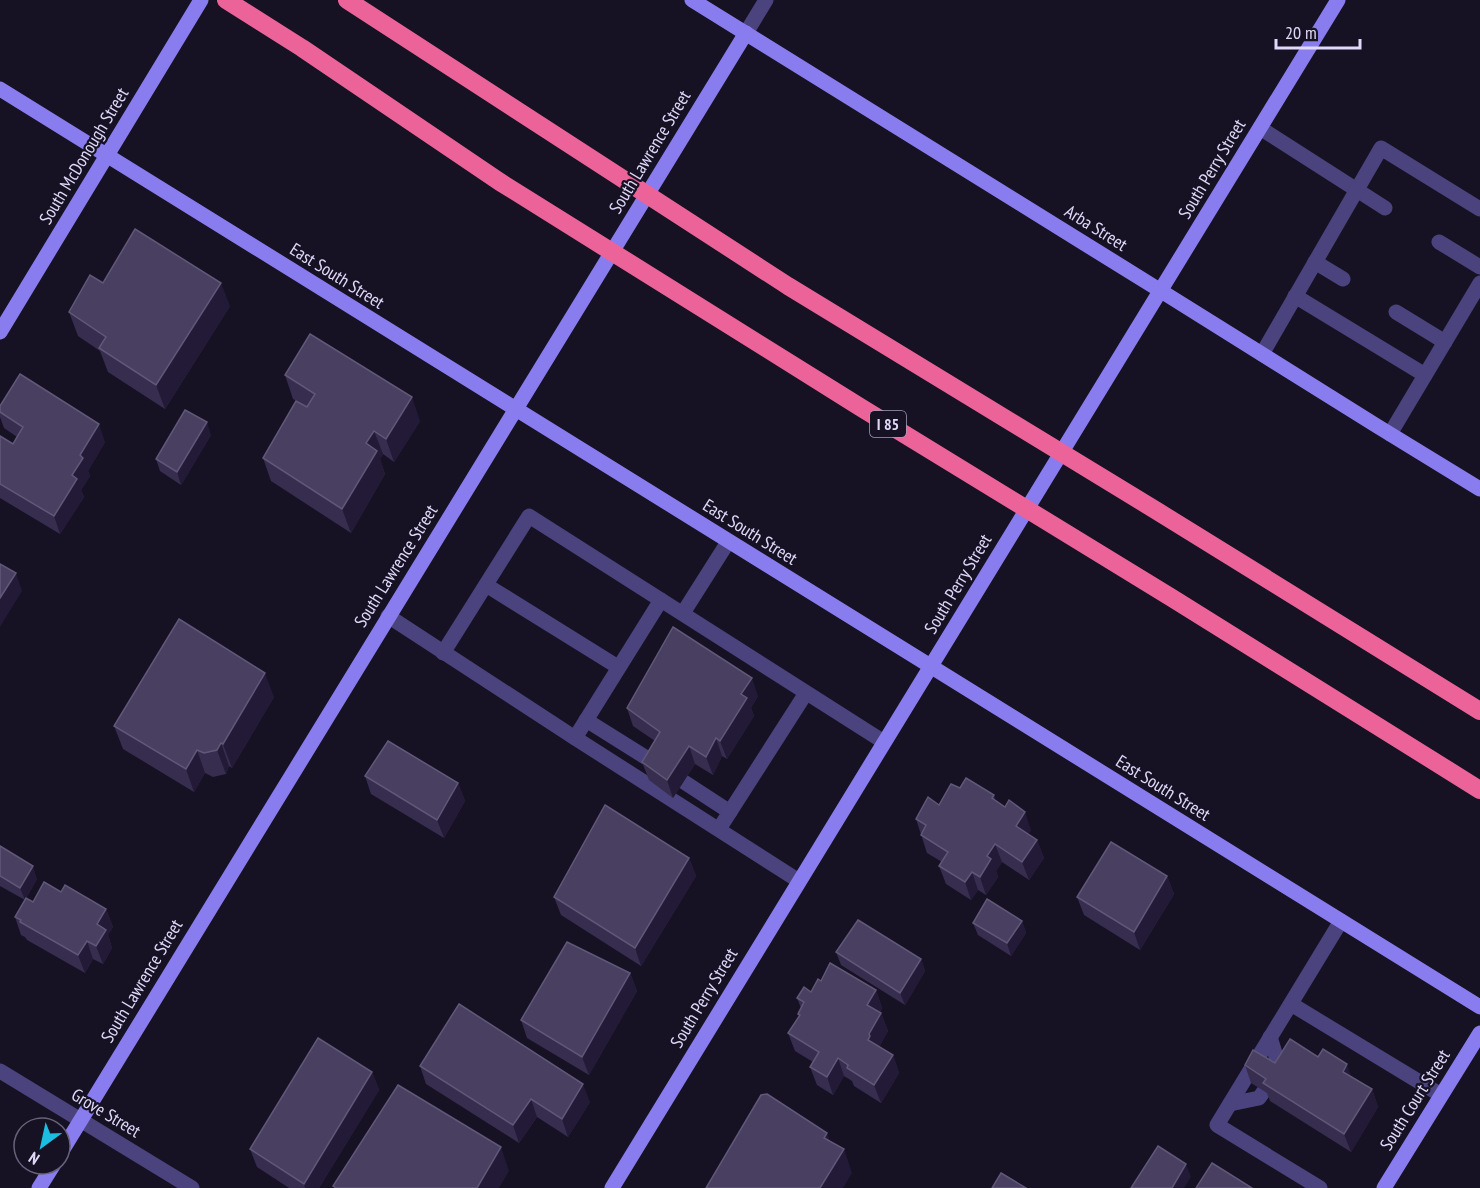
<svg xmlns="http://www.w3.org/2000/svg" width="1480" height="1188" viewBox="0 0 1480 1188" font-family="'PT Sans Narrow',sans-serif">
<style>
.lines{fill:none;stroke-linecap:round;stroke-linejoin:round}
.lane{stroke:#4a437d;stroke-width:15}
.street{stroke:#4a437d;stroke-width:15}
.secondary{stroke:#897cee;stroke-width:15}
.highway{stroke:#eb6398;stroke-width:18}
.wall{fill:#372d4f}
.shaded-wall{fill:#221a36}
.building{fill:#493f61;stroke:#615879;stroke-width:1.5}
.labels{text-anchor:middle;stroke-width:4.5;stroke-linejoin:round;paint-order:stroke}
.shield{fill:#161224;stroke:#a39dba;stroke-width:1.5}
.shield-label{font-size:16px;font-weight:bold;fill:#e0d9fa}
.street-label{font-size:18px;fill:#e0d9fa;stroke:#161224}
</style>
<rect width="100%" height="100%" fill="#161224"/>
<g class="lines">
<g class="lane">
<path d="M1260,128l125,80"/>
<path d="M1439,242l41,25"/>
<path d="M1315,262l28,17"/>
<path d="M1295,296l130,79"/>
<path d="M1396,312l49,30"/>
<path d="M1262,354l119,-206 99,61"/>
<path d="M1390,434l90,-151"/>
<path d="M486,585l132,82"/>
<path d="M683,613l45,-71"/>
<path d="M388,616l187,122 224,143"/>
<path d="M443,653l86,-137 355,226"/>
<path d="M586,720l72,45"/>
<path d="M575,738l86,-138"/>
<path d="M684,782l46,30"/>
<path d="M719,829l87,-136"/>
<path d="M1291,1004l150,91"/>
<path d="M1270,1037l9,29 -6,9"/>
<path d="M1230,1104l29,-6 5,-7"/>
<path d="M1320,1188l-103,-63 124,-204"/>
</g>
<g class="street">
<path d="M746,33l20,-33"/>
<path d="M0,1071l192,117"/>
</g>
<g class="secondary">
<path d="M692,0l469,291 216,135 103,63"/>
<path d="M0,89l1480,918"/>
<path d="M0,332l201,-332"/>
<path d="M60,1154l686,-1121"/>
<path d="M39,1188l15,-24"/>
<path d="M612,1188l726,-1188"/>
<path d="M1384,1188l96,-155"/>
</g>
<g class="highway">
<path d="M226,0l76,48 198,134 360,225 312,191 308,192"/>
<path d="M347,0l441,286 369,225 323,200"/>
</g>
</g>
<g class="wall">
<path d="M103,283l127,23 -65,103 -57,-37 -8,-21 -22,-15 -9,-24z"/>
<path d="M285,375l135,46 -26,41 -11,-8 -3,5 5,15 -34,59 -80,-52 -8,-23 39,-54 -9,-5z"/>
<path d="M0,406l105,36 -17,29 2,5 -9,14 3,7 -24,37 -60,-36v-62l13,8 4,-7 -13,-9 -4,-11z"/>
<path d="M211,435l-30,50 -21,-14 -4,-12z"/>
<path d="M758,696l-7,12 3,8 -27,43 -5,-3 -9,19 -18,-11 -22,34 -24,-18 -7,-18 13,-21 -22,-15 -6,-18z"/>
<path d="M274,697l-42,71 -3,-2 -3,8 -13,3 -8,-4 -11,19 -71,-43 -9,-23z"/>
<path d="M365,776l93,7 7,18 -21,37 -73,-44z"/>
<path d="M960,788l34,7 1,5 36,30 -3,4 9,6 7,18 -15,22 -27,-18 -6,9 2,6 -12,18 -8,-5 -7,10 -25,-16 -7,-18 3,-4 -15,-9 -11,-34 23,-14z"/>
<path d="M0,846l37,33 -12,21 -25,-14z"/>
<path d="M689,858l7,18 -55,90 -80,-51 -7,-18z"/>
<path d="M1167,876l7,18 -34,56 -56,-35 -7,-18z"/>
<path d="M61,892l45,17 7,18 -5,8 4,13 -9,16 -10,-5 -8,14 -58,-33 -2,-3 -4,-2 -6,-18 18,-15z"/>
<path d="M1022,921l4,12 -15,23 -33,-21 -5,-12z"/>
<path d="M836,952l85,7 4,12 -20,34 -64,-40z"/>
<path d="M630,973l7,18 -48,84 -62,-37 -6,-18z"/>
<path d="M821,981l55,9 6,18 -2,4 1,1 7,18 -9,16 14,8 6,18 -18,30 -27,-17 -2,-5 -8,-5 -11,19 -16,-10 -7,-18 3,-5 -18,-11 -7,-18 11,-16 -1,-3 3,-6 -4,-10 14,-6z"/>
<path d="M1275,1063l76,13 21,13 6,18 -27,45 -81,-51 -3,-8 -16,-10 -6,-18z"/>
<path d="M420,1066l170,36 -22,35 -31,-20 -18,26 -93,-59z"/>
<path d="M372,1072l7,18 -60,98h-30l-32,-21 -7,-18z"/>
</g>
<g class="shaded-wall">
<path d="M221,283l9,23 -65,103 -9,-24z"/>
<path d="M412,397l8,24 -26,41 -8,-23z"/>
<path d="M207,422l4,13 -30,50 -4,-13z"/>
<path d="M99,424l6,18 -17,29 2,5 -9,14 3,7 -24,37 -6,-18 26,-61z"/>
<path d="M374,431l9,23 -3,5 5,15 -34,59 -9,-24 24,-66z"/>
<path d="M16,573l6,18 -22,36v-29z"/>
<path d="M265,673l9,24 -42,71 -9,-24z"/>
<path d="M752,678l6,18 -7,12 3,8 -27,43 -7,-18 21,-47z"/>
<path d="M716,738l6,18 -9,19 -7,-18z"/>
<path d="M221,743l8,23 -3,8 -9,-24z"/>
<path d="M689,746l6,18 -22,34 -6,-18z"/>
<path d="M197,750l8,23 -11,19 -8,-23z"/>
<path d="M458,783l7,18 -21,37 -7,-18z"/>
<path d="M1025,812l6,18 -9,14 -6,-18z"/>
<path d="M1037,840l7,18 -15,22 -7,-18z"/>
<path d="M995,844l7,18 -6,9 2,6 -12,18 -6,-18 7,-21z"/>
<path d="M689,858l7,18 -55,90 -6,-18z"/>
<path d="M33,866l4,13 -12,21 -5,-12z"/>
<path d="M972,872l6,18 -7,10 -6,-18z"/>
<path d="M1167,876l7,18 -34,56 -6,-18z"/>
<path d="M106,909l7,18 -5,8 4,13 -9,16 -7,-18 1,-22z"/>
<path d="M1022,921l4,12 -15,23 -4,-13z"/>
<path d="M87,941l6,18 -8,14 -7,-18z"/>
<path d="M921,959l4,12 -20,34 -5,-12z"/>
<path d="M630,973l7,18 -48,84 -7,-18z"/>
<path d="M876,990l6,18 -8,15 -7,-18z"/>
<path d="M881,1013l7,18 -12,21 -8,-12 1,-6z"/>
<path d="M893,1055l6,18 -18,30 -7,-18z"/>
<path d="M838,1058l6,18 -11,19 -6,-18z"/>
<path d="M1347,1064l6,18 -10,-10z"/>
<path d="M372,1072l7,18 -60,98h-14l-1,-4z"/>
<path d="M583,1084l7,18 -22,35 -6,-18z"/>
<path d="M1372,1089l6,18 -27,45 -7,-18z"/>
<path d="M531,1099l6,18 -18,26 -6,-18z"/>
<path d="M827,1133l9,24 -12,-19z"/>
<path d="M501,1147l8,24 -10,17h-22z"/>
<path d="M844,1149l8,24 -9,15h-23z"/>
<path d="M1186,1164l5,13 -7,11h-12z"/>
</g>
<g class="building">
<path d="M135,229l86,54 -65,102 -57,-37 7,-11 -37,-25 21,-37 13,8z"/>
<path d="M310,334l102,63 -26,42 -12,-8 -8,12 11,8 -35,58 -79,-51 33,-57 11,6 8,-13 -30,-19z"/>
<path d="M20,374l79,50 -19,31 3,3 -11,17 5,4 -23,37 -54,-32v-48l13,8 10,-17 -23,-15v-6z"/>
<path d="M185,410l22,12 -30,50 -21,-13z"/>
<path d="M0,564l16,9 -16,25z"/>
<path d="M179,619l86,54 -42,71 -2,-1 -4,7 -13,3 -7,-3 -11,19 -72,-43z"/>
<path d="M673,627l79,51 -11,16 6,4 -27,43 -4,-3 -10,19 -17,-11 -22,34 -25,-18 18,-30 -33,-24z"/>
<path d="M388,741l70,42 -21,37 -72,-44z"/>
<path d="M966,778l28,17 -2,3 13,9 4,-7 16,12 -9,14 21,14 -15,22 -27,-18 -8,12 4,3 -11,18 -8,-5 -7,10 -26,-16 9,-14 -27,-17 5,-10 -10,-6 12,-22 11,8 12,-21 9,4z"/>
<path d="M605,805l84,53 -54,90 -81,-51z"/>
<path d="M1111,842l56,34 -33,56 -57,-35z"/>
<path d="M0,846l33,20 -13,22 -20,-12z"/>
<path d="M44,882l17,10 4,-7 41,24 -9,15 9,6 -10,16 -9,-5 -9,14 -58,-33 1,-2 -6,-3 11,-19 7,4z"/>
<path d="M987,899l35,22 -15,22 -34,-20z"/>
<path d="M858,920l63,39 -21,34 -64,-41z"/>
<path d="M567,942l63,31 -48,84 -61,-37z"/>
<path d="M830,963l46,27 -9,15 14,8 -12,21 1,2 -2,4 25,15 -19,30 -27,-17 1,-3 -10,-7 -11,19 -17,-10 9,-15 -31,-19 12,-18 -2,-1 6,-12 -7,-4 7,-11 7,5 7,-13 3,2z"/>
<path d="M459,1004l124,80 -21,35 -31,-20 -18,26 -93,-59z"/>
<path d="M318,1038l54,34 -68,112 -54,-35z"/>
<path d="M1290,1039l28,18 5,-8 24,15 -4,8 29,17 -28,45 -81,-51 3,-4 -21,-14 8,-15 22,13z"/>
<path d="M398,1085l103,62 -24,41h-141l-3,-2z"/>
<path d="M767,1094l60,39 -3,5 20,11 -24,39h-114l55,-93z"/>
<path d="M1158,1146l28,18 -14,24h-41z"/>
<path d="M1212,1163l40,25h-56z"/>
<path d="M1001,1173l25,15h-34z"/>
</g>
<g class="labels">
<rect class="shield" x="870" y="411" width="36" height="26" rx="4.5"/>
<g class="shield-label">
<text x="888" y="430">I 85</text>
</g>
<g class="street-label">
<text transform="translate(650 152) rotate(-59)" y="6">South Lawrence Street</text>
<text transform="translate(84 156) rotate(-59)" y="6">South McDonough Street</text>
<text transform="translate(1212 169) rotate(-59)" y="6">South Perry Street</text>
<text transform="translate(1096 228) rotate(32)" y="6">Arba Street</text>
<text transform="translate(337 276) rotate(32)" y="6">East South Street</text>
<text transform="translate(750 532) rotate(32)" y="6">East South Street</text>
<text transform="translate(396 566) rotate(-58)" y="6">South Lawrence Street</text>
<text transform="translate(958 584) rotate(-59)" y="6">South Perry Street</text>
<text transform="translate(1163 788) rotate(32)" y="6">East South Street</text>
<text transform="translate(142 981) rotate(-59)" y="6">South Lawrence Street</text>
<text transform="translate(704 998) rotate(-59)" y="6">South Perry Street</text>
<text transform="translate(1415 1100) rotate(-58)" y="6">South Court Street</text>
<text transform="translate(106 1113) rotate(31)" y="6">Grove Street</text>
</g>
</g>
<g transform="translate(42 1146) rotate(213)"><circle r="28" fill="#161224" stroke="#67627a" stroke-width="1.5"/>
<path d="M0-4.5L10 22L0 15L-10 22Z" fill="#1dbde2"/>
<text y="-9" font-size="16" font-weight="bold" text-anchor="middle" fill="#e0d9fa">N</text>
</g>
<path d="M1276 39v9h84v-9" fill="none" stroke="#e0d9fa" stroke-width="3"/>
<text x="1285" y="39" font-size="18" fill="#e0d9fa" stroke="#161224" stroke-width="4.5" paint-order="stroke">20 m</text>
</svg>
